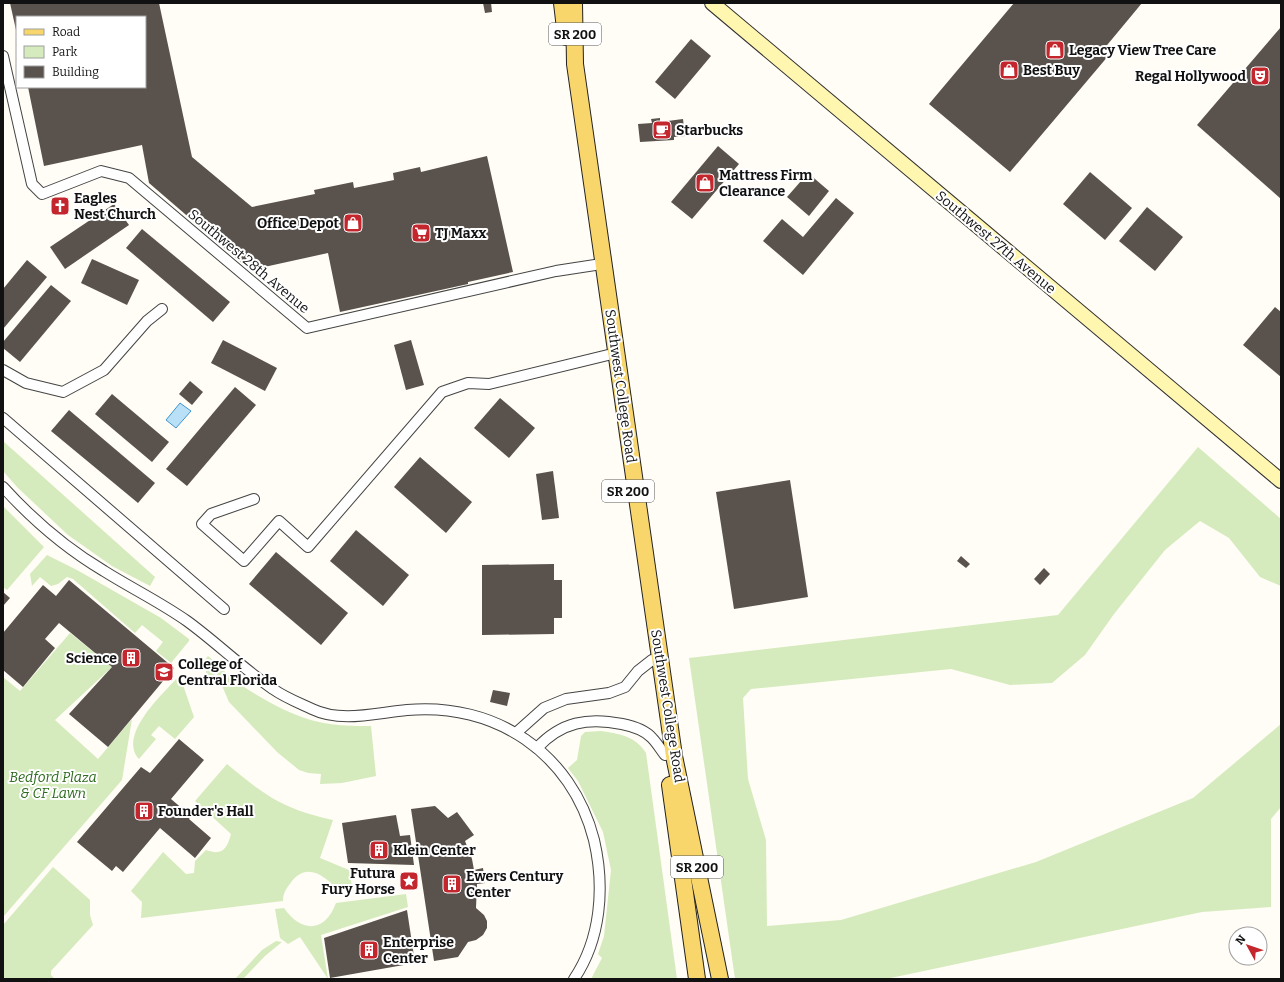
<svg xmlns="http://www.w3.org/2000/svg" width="1284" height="982" viewBox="0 0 1284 982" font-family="Bitter,serif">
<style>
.green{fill:#d5ebbd}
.water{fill:#b9e0f7;stroke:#3f96cf}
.building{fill:#5a524d}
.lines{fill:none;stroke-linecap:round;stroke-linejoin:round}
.minor-casing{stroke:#444;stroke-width:12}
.secondary-casing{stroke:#333;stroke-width:16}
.primary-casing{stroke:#222;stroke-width:18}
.minor{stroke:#fff;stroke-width:10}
.secondary{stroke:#fff6b0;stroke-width:14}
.primary{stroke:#f9d66b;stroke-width:16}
.labels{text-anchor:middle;stroke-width:4;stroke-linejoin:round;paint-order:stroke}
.shield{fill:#fff;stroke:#585858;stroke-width:1}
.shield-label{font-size:13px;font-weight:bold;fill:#111}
.poi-label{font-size:14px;font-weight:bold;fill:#111;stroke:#fff;text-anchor:start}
.street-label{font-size:14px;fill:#111;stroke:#fff}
.park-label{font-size:14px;font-style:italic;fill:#2f6b1f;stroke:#fff}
</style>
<rect width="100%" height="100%" fill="#fffdf5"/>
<g class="green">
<path d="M3,441l152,136 -5,9 -38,-20 -44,-31 -51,-48 -14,-16z"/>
<path d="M1198,447l83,72v67l-21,-9 -31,-39 -29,-17 -35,29 -51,64 -29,41 -33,28 -42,2 -59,-16 -200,20 -8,9 5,81 18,61 1,86 74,-6 195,-58 157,-64 88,-74v83l-10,12v88l-69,5 -316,67h-151l-46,-321 369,-43z"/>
<path d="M3,506l41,41 -37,43 -4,-3z"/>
<path d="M47,555l30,15 84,48 28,21v2l-18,22 -15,-12 7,-9 -21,-17 -7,8 -62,-54 -6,-2 -9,7 -7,2 -11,-9 -8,9 -2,-12z"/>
<path d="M70,633l42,34 -57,53 43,39 34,-40 -10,61 -119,137v-240l17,14z"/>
<path d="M208,656c11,9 21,21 33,29 23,15 51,31 78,37 17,4 35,4 52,4l5,50 -34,7 -22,1 1,-10 -13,-1 -9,-3 -22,-18 -48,-50 -12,-28 -10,2 -3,-15z"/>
<path d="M176,679l6,3 12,35 -19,22 -16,-13 -8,9 5,4 -17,20c-21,-24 22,-63 37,-80z"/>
<path d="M601,731c19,3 34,5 45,22l31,226h-86l11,-21 -4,-4 6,-18 7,-66 -8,-38 -25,-51 -10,-13 9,-8 4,-24 4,-4z"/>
<path d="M227,764c38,32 57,45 106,56l-13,38 29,12 3,16 -14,5c-12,-15 -31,-29 -46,-10 -5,7 -9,11 -9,20l-142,17 1,-16 -11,-11 32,-39 23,22 8,-1 1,-12 11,-11c16,6 21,-1 25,-16l-36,-33z"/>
<path d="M53,867l37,33v15l3,10 -42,46v4l4,4h-52v-54z"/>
<path d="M406,894l2,13 -87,28 7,44 -28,-42 -12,7 -8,-6 -5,-29 9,-1c17,25 41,25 52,-5z"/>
<path d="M276,941l6,1 -17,14 -22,23h-8l27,-29z"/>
</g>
<path class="water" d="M180,403l11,8 -15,17 -10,-8z"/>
<g class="building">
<path d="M10,3h149l33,154 60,50 63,-13 -1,-4 39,-8 1,6 40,-8 -1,-7 27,-6 1,5 66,-16 26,116 -45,10v2l-128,28 -12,-59 -78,17 -101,-87 -7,-38 -98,21 -16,-79h117v-70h-128l-1,13z"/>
<path d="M483,3h8l1,9 -7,1z"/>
<path d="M1014,3h128l-39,47 6,5 -99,117 -81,-68z"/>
<path d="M1281,27v172l-84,-74z"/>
<path d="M691,39l20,17 -36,43 -20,-17z"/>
<path d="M660,118v4l23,-3 2,17 -11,1v3l-34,2 -2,-18 14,-1 -1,-4z"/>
<path d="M718,146l21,18 -47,55 -21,-17z"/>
<path d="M1090,172l42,36 -27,32 -42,-36z"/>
<path d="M808,173l21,18 -20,25 -22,-19z"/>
<path d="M836,198l18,15 -51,62 -40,-34 19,-22 21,18z"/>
<path d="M114,204l15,21 -64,44 -15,-22z"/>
<path d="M1147,207l36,30 -28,34 -36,-30z"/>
<path d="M142,229l88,73 -17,20 -87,-74z"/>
<path d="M92,259l47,21 -12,25 -46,-22z"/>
<path d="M27,260l20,17 -44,52v-40z"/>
<path d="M51,285l20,16 -51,61 -17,-14v-6z"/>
<path d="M1275,307l6,5v65l-38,-32z"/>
<path d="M223,340l54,28 -12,23 -54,-28z"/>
<path d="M411,340l13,45 -18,5 -12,-45z"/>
<path d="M190,381l13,11 -11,13 -13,-11z"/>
<path d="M235,387l21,18 -69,81 -21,-17z"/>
<path d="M112,394l57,48 -17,20 -57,-48z"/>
<path d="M500,398l35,30 -26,30 -35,-30z"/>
<path d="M69,410l86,73 -17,20 -87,-72z"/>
<path d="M420,457l52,45 -26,31 -52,-46z"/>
<path d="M553,471l6,47 -17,2 -6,-46z"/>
<path d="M790,480l18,117 -74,12 -18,-117z"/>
<path d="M356,530l53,45 -26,31 -53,-45z"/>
<path d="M276,552l72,61 -27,32 -72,-61z"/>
<path d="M961,556l9,8 -4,4 -9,-7z"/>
<path d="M554,564v16h8v38h-8v16l-72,1v-70z"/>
<path d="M1044,568l6,6 -10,11 -6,-6z"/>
<path d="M69,580l105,88 -66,79 -39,-33 43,-47 -53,-44 -14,16 10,9 -32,39 -20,-17v-37l40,-48 13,11z"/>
<path d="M3,592l7,6 -7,8z"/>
<path d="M493,690l17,3 -3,13 -17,-4z"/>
<path d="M179,739l25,21 -33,39 20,17 -2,3 22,19 -16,20 -35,-30 -37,44 -7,-6 -4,5 -35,-29 64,-75 9,6z"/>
<path d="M435,806l13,12 9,-6 17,23 -9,6 7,18 2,11 9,-2 2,15 -8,1 -1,24 8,7 3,6v7l-4,7 -7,5 -8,2 -10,15 -24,4 -23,-152z"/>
<path d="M396,815l4,21 10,-1 4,30 -66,-2 -6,-40z"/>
<path d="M407,910l8,53 -85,15 -6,-40z"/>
</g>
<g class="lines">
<g class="minor-casing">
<g id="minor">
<path d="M3,56l29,128 10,10 59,-23 28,7 178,150 249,-57 39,-6"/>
<path d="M3,370l23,13 37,9 41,-22 43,-49 15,-12"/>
<path d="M3,418l221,191"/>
<path d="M3,487c29,32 64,62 101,84 27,17 56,31 83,50 29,21 55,47 86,68 11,8 26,14 39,20 29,14 63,4 95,1 88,-8 165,43 187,130 11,47 7,99 -20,139"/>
<path d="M254,499l-43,15 -9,10 42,37 35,-40 29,26 134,-155 26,-9 21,1 119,-29"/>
<path d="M516,733l28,-25 22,-9 43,-6 16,-6 13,-16 14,-11"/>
<path d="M537,748c24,-26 51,-31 85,-24 10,2 23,6 30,14 5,5 9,12 13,17"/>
</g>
</g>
<g class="secondary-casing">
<path id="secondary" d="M712,3l569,478"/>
</g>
<g class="primary-casing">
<g id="primary">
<path d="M562,3l4,34"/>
<path d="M574,3l1,61 99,692 46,223"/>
<path d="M670,785l27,194"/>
</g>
</g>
<use href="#minor" class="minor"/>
<use href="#secondary" class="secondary"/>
<use href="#primary" class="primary"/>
</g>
<defs>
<g id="shop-square" transform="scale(1)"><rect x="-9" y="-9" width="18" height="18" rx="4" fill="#c4262e" stroke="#fff"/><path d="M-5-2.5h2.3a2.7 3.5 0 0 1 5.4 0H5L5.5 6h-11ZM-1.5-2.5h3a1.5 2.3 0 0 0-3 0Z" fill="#fff"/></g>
<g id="theatre-square" transform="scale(1)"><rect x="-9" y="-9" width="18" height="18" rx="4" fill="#c4262e" stroke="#fff"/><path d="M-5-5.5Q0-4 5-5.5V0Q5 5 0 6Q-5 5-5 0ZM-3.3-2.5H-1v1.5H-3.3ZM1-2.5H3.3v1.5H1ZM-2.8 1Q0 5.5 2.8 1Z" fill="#fff"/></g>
<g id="cafe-square" transform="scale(1)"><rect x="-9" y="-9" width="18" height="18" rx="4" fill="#c4262e" stroke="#fff"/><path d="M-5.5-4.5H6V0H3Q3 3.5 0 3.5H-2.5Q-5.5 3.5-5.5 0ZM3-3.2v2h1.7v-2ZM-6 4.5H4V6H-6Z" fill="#fff"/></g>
<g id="church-square" transform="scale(1)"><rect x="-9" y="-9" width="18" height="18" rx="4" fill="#c4262e" stroke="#fff"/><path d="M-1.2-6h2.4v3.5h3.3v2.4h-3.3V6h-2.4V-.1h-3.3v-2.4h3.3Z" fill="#fff"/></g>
<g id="supermarket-square" transform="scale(1)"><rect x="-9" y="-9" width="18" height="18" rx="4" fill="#c4262e" stroke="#fff"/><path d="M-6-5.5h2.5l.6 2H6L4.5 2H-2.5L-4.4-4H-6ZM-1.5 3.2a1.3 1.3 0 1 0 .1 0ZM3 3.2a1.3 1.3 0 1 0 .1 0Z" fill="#fff"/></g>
<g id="building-square" transform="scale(1)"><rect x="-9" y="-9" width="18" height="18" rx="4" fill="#c4262e" stroke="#fff"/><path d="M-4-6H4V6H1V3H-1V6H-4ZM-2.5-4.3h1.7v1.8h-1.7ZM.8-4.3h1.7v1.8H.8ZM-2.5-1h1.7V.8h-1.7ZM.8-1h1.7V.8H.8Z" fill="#fff"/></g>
<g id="university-square" transform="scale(1)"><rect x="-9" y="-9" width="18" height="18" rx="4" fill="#c4262e" stroke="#fff"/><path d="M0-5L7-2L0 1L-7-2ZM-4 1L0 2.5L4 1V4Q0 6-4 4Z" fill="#fff"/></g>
<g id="sight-square" transform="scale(1)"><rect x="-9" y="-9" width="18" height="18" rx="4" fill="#c4262e" stroke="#fff"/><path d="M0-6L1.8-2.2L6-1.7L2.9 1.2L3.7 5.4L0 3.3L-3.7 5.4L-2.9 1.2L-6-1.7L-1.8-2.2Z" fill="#fff"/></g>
</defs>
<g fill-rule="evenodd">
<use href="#shop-square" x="1055" y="50"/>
<use href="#shop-square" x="1009" y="70"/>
<use href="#theatre-square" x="1260" y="76"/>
<use href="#cafe-square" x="662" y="130"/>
<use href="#shop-square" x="705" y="183"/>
<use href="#church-square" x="60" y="206"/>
<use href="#shop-square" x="353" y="223"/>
<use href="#supermarket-square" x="421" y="233"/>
<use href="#building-square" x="131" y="658"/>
<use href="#university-square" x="164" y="672"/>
<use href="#building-square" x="144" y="811"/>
<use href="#building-square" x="379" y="850"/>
<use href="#sight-square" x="409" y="881"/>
<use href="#building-square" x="452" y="884"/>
<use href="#building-square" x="369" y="950"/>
</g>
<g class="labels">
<g class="shield">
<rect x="549" y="23" width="52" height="22" rx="3"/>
<rect x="602" y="480" width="52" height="22" rx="3"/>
<rect x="671" y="856" width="52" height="22" rx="3"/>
</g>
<g class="shield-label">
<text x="575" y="39">SR 200</text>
<text x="628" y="496">SR 200</text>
<text x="697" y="872">SR 200</text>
</g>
<g class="poi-label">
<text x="1069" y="55">Legacy View Tree Care</text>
<text x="1023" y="75">Best Buy</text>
<text x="1246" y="81" text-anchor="end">Regal Hollywood</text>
<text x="676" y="135">Starbucks</text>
<text x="719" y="180">Mattress Firm<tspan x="719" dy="16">Clearance</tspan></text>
<text x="74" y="203">Eagles<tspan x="74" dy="16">Nest Church</tspan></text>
<text x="339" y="228" text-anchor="end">Office Depot</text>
<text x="435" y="238">TJ Maxx</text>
<text x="117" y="663" text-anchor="end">Science</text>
<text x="178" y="669">College of<tspan x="178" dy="16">Central Florida</tspan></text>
<text x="158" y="816">Founder's Hall</text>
<text x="393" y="855">Klein Center</text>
<text x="395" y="878" text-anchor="end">Futura<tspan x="395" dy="16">Fury Horse</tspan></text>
<text x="466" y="881">Ewers Century<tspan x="466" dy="16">Center</tspan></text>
<text x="383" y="947">Enterprise<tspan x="383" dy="16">Center</tspan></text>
</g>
<g class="street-label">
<text transform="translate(996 242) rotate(40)" y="5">Southwest 27th Avenue</text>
<text transform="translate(249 261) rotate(40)" y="5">Southwest 28th Avenue</text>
<text transform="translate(621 386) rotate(82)" y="5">Southwest College Road</text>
<text transform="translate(668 706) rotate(81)" y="5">Southwest College Road</text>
</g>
<g class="park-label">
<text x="53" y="782">Bedford Plaza<tspan x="53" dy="16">&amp; CF Lawn</tspan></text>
</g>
</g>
<rect width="1284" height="982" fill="none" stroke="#111111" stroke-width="8"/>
<rect x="16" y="16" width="130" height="72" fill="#ffffff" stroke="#a0a0a0"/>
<rect x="24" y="29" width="20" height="6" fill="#f9d66b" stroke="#a0a0a0"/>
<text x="52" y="36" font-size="12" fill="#111111">Road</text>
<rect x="24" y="46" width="20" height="12" fill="#d5ebbd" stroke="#a0a0a0"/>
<text x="52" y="56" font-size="12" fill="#111111">Park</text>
<rect x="24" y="66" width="20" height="12" fill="#5a524d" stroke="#a0a0a0"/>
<text x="52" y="76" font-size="12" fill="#111111">Building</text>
<g transform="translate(1248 946) rotate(310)"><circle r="19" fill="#ffffff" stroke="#a0a0a0"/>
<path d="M0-3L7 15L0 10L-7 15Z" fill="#c4262e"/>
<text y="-6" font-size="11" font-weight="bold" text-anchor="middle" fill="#111111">N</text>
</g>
</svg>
